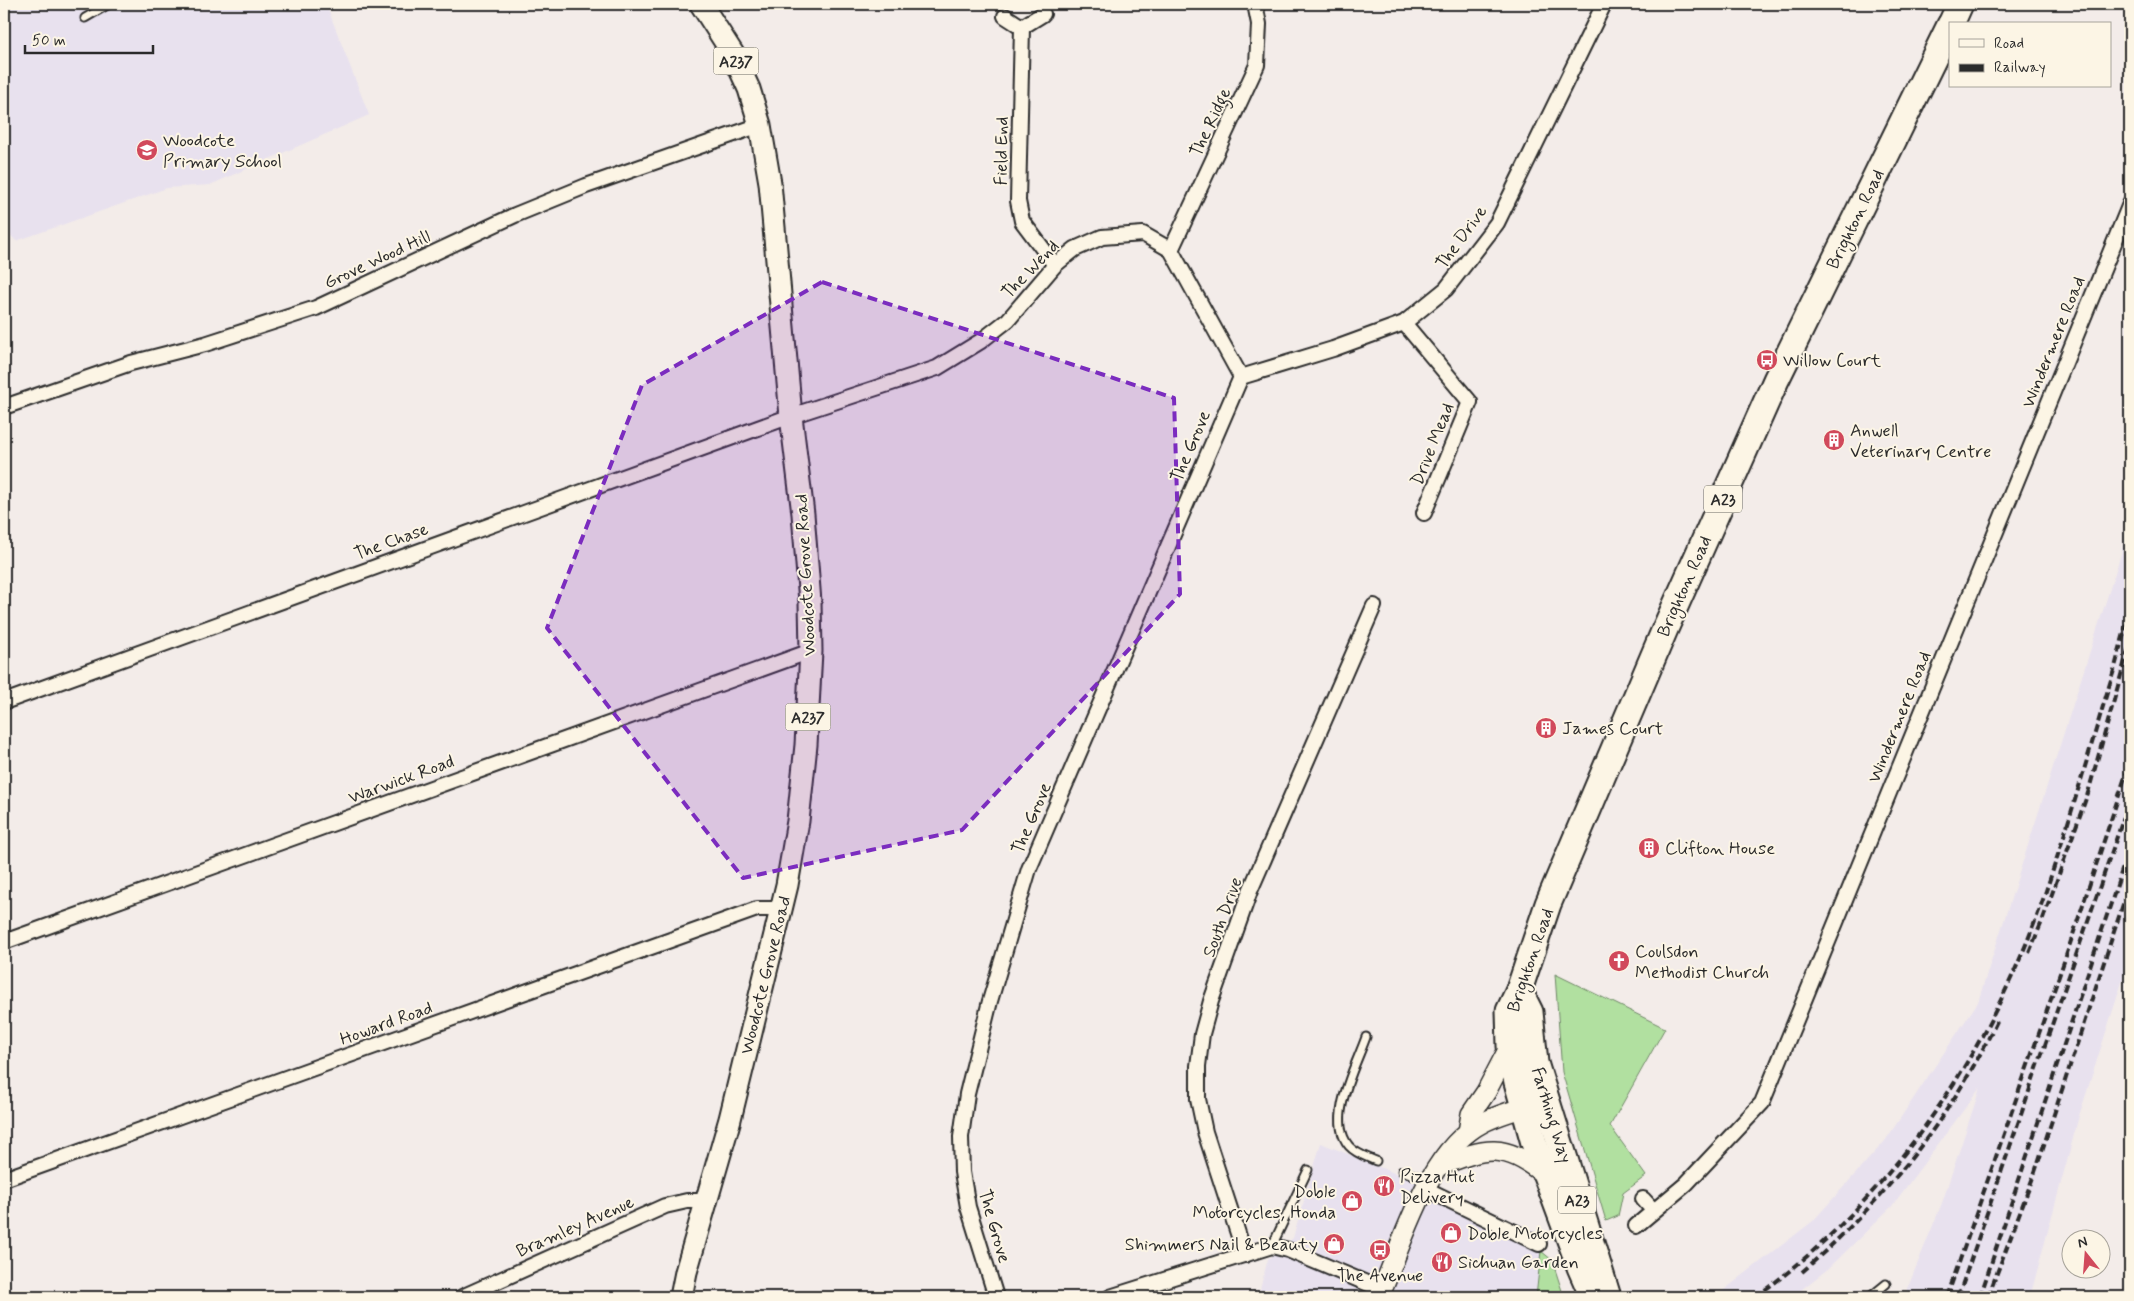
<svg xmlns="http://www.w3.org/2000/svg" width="2134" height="1301" viewBox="0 0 2134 1301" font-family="Mynerve,sans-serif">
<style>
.built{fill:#e8e1ee}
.grass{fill:#b1e0a0;stroke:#6e8666}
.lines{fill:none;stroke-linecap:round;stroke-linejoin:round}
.lane-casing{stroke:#2b2b2b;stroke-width:11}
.street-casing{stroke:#2b2b2b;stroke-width:18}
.secondary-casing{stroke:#2b2b2b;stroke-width:22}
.primary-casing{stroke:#2b2b2b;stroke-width:25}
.highway-casing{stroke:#2b2b2b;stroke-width:29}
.lane{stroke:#fcf5e5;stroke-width:7}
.street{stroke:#fcf5e5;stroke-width:14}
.secondary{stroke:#fcf5e5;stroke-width:19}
.primary{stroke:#fcf5e5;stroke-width:21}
.highway{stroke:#fcf5e5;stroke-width:25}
.rail{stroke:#2b2b2b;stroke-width:4;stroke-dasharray:8 4;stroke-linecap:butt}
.marked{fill:#7b2cbf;fill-opacity:0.2;stroke:#7b2cbf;stroke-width:4;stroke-dasharray:10 6;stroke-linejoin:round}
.labels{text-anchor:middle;stroke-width:4;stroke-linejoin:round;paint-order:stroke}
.shield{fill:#fcf5e5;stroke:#6a6863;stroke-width:1}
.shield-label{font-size:16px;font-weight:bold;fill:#2b2b2b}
.street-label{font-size:18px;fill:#2b2b2b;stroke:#fcf5e5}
.poi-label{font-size:18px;fill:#2b2b2b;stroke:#fcf5e5;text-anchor:start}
</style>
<rect width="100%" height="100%" fill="#f3ece9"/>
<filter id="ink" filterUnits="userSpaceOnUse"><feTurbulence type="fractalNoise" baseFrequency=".02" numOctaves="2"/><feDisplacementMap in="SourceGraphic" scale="10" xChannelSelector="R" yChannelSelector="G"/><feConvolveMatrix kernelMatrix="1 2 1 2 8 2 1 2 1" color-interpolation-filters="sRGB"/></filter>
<g filter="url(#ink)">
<g class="built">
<path d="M4,4h322l43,111 -159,70 -43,3 -151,53 -12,-13z"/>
<path d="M2130,526v431l-51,159 -49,181h-126l38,-94 38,-115 -88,118 -63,62 -37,29h-77l98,-76 72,-80 93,-139z"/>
<path d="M1321,1143l219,90 1,18 -5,46h-278l10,-38 25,-21z"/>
</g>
<g class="grass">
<path d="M1555,974l110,54 -55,98 36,50 -23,17 -5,23 -12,5 -44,-149z"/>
<path d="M1541,1251l11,9 12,37h-28z"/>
</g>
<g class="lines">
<g class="lane-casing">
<g id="lane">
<path d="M85,18l24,-14"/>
<path d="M1366,1037c-10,29 -40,82 -17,109 7,8 18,11 27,15"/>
<path d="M1402,1171l25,9"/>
<path d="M1272,1246l36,-76"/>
<path d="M1870,1297l16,-13"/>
</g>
</g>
<g class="street-casing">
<g id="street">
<path d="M1005,16l17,11 21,-13"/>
<path d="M1022,27l-4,174 4,20 33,44"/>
<path d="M1171,250l86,-185 2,-41 -4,-20"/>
<path d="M1404,323l66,79 -46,111"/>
<path d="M1241,377l92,-28 71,-26 42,-34 51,-66 107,-219"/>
<path d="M4,407l127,-44 74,-19 111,-36 199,-93 71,-29 174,-61"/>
<path d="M4,702l787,-286 146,-48 44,-27 27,-21 47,-55 20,-16 27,-12 41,-3 28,16 70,127"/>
<path d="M4,942l807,-291"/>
<path d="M4,1179l753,-270h24"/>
<path d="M1424,1188l115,56"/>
<path d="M1643,1199l10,11"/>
<path d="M1636,1226l50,-42 76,-81 368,-899"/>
<path d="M1245,1255l-40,-123 -7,-33v-33l4,-32 9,-33 39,-110 124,-285"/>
<path d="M462,1297l203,-91 22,-5h18"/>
<path d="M996,1297l-28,-90 -6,-35 -1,-35 6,-43 23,-93 39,-132 212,-492"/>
<path d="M1110,1297l162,-51 16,4 95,40"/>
</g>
</g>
<g class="secondary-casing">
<g id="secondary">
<path d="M1468,1132l3,-18 15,-22 24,-46"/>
<path d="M1439,1166c47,-18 63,-25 106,9"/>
<path d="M1379,1297c24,-53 48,-146 103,-174 17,-9 36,-14 54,-19"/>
</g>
</g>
<g class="primary-casing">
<path id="primary" d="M681,1297l5,-25 44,-153 57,-234 11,-64 8,-76 5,-94 -1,-49 -7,-88 -12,-98 -21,-233 -10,-58 -11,-36 -16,-35 -32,-50"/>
</g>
<g class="highway-casing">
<g id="highway">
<path d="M1951,24l9,-20"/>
<path d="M1519,990l11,22 5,51 73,234"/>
<path d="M1593,1297l-13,-30 -46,-124 -17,-61 -7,-36 -1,-35 10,-21 29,-86 117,-275 111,-249 174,-355"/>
</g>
</g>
<use href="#lane" class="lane"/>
<use href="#street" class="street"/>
<use href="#secondary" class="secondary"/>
<use href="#primary" class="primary"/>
<use href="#highway" class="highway"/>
<g class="rail">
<path d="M2029,953l14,-34 45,-126 42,-150"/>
<path d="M1802,1272c83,-73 147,-151 195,-251"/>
<path d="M1755,1297c131,-92 231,-239 285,-389 28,-79 50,-161 75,-241 5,-18 9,-36 15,-54"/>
<path d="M1947,1297l119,-341 64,-194"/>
<path d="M1958,1297l172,-498"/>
<path d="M1980,1297l150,-451"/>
<path d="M1988,1297l47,-125 95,-289"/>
</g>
</g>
</g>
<path class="marked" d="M822,282l352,116 6,196 -218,236 -219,48 -196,-250 95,-243z"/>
<defs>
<g id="school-disc" transform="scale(1.125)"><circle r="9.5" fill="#d1495b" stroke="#fcf5e5"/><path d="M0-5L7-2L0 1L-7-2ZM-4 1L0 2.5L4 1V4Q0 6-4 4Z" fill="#fff"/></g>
<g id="bus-disc" transform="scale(1.125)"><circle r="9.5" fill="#d1495b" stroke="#fcf5e5"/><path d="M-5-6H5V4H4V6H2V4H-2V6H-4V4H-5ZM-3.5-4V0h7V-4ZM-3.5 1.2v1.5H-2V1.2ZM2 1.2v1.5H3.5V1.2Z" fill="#fff"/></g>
<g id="building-disc" transform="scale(1.125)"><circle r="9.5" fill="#d1495b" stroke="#fcf5e5"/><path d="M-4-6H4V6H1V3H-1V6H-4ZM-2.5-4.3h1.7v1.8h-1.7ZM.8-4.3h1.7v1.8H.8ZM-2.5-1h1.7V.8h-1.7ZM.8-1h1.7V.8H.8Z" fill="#fff"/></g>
<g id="church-disc" transform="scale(1.125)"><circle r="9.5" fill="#d1495b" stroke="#fcf5e5"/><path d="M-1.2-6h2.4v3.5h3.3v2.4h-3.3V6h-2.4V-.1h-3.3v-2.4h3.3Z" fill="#fff"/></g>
<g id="restaurant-disc" transform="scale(1.125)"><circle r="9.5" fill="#d1495b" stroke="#fcf5e5"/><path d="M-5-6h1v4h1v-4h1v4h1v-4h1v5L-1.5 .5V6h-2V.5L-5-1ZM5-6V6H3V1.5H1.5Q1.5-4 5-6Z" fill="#fff"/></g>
<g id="shop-disc" transform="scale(1.125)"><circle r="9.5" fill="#d1495b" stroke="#fcf5e5"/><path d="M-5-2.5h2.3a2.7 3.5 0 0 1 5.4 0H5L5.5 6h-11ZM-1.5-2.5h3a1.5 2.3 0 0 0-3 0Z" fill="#fff"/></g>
</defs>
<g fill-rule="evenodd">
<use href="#school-disc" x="147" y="150"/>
<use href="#bus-disc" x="1767" y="360"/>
<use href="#building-disc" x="1834" y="440"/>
<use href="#building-disc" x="1546" y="728"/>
<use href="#building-disc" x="1649" y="848"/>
<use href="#church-disc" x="1619" y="961"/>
<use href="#restaurant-disc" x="1384" y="1186"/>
<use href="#shop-disc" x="1352" y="1201"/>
<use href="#shop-disc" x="1451" y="1233"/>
<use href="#shop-disc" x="1334" y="1244"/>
<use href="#bus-disc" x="1380" y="1250"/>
<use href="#restaurant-disc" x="1442" y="1262"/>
</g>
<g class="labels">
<g class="shield">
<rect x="713.5" y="47.5" width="45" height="27" rx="4"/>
<rect x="1704" y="485.5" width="38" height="27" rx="4"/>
<rect x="785.5" y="703.5" width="45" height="27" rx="4"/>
<rect x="1558" y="1186.5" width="38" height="27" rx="4"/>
</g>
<g class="shield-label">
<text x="736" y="67">A237</text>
<text x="1723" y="505">A23</text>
<text x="808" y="723">A237</text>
<text x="1577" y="1206">A23</text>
</g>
<g class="street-label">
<text transform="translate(1210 122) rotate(-65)" y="6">The Ridge</text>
<text transform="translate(1001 151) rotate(-89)" y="6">Field End</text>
<text transform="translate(1855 219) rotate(-64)" y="6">Brighton Road</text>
<text transform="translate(1461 237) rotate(-54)" y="6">The Drive</text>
<text transform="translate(377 259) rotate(-25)" y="6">Grove Wood Hill</text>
<text transform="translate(1030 269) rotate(-46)" y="6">The Wend</text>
<text transform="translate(2053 342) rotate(-68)" y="6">Windermere Road</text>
<text transform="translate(1432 444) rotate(-68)" y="6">Drive Mead</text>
<text transform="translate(1190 446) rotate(-67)" y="6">The Grove</text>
<text transform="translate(391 541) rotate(-20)" y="6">The Chase</text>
<text transform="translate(805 575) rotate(-93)" y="6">Woodcote Grove Road</text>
<text transform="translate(1684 586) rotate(-66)" y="6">Brighton Road</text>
<text transform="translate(1899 717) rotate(-68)" y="6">Windermere Road</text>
<text transform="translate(401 779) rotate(-20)" y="6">Warwick Road</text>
<text transform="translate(1031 818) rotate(-67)" y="6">The Grove</text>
<text transform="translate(1222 917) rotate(-70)" y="6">South Drive</text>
<text transform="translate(1530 960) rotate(-71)" y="6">Brighton Road</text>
<text transform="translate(765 975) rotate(-76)" y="6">Woodcote Grove Road</text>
<text transform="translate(386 1023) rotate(-20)" y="6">Howard Road</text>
<text transform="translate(1552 1115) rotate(73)" y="6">Farthing Way</text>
<text transform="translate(575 1226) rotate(-24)" y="6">Bramley Avenue</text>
<text transform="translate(995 1226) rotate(74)" y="6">The Grove</text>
</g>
<g class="poi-label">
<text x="163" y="146">Woodcote<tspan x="163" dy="21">Primary School</tspan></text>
<text x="1783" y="366">Willow Court</text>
<text x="1850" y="436">Anwell<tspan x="1850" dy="21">Veterinary Centre</tspan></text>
<text x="1562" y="734">James Court</text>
<text x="1665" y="854">Clifton House</text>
<text x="1635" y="957">Coulsdon<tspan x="1635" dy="21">Methodist Church</tspan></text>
<text x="1400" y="1182">Pizza Hut<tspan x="1400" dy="21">Delivery</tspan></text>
<text x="1336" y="1197" text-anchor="end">Doble<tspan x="1336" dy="21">Motorcycles, Honda</tspan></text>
<text x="1467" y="1239">Doble Motorcycles</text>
<text x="1318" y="1250" text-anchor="end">Shimmers Nail &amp; Beauty</text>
<text x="1458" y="1268">Sichuan Garden</text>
<text x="1380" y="1281" text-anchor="middle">The Avenue</text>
</g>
</g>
<rect width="2134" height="1301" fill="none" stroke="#fcf5e5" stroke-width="20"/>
<rect x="10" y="10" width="2114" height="1281" fill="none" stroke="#2b2b2b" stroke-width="2" filter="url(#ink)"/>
<rect x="1949" y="22" width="162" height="65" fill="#fcf5e5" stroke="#a8a49b"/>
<rect x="1959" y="39" width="25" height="8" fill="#fcf5e5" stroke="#a8a49b"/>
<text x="1994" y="48" font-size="15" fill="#2b2b2b">Road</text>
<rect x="1959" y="64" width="25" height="8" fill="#2b2b2b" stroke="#a8a49b"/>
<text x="1994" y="72" font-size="15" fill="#2b2b2b">Railway</text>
<g transform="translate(2086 1254) rotate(343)"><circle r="24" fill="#fcf5e5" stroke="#a8a49b"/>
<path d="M0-4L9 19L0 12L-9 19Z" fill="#d1495b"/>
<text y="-8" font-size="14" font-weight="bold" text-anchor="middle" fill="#2b2b2b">N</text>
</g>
<path d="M25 45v8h128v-8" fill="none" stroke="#2b2b2b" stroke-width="2.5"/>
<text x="32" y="45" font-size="15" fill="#2b2b2b" stroke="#fcf5e5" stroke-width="4" paint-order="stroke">50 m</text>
</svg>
